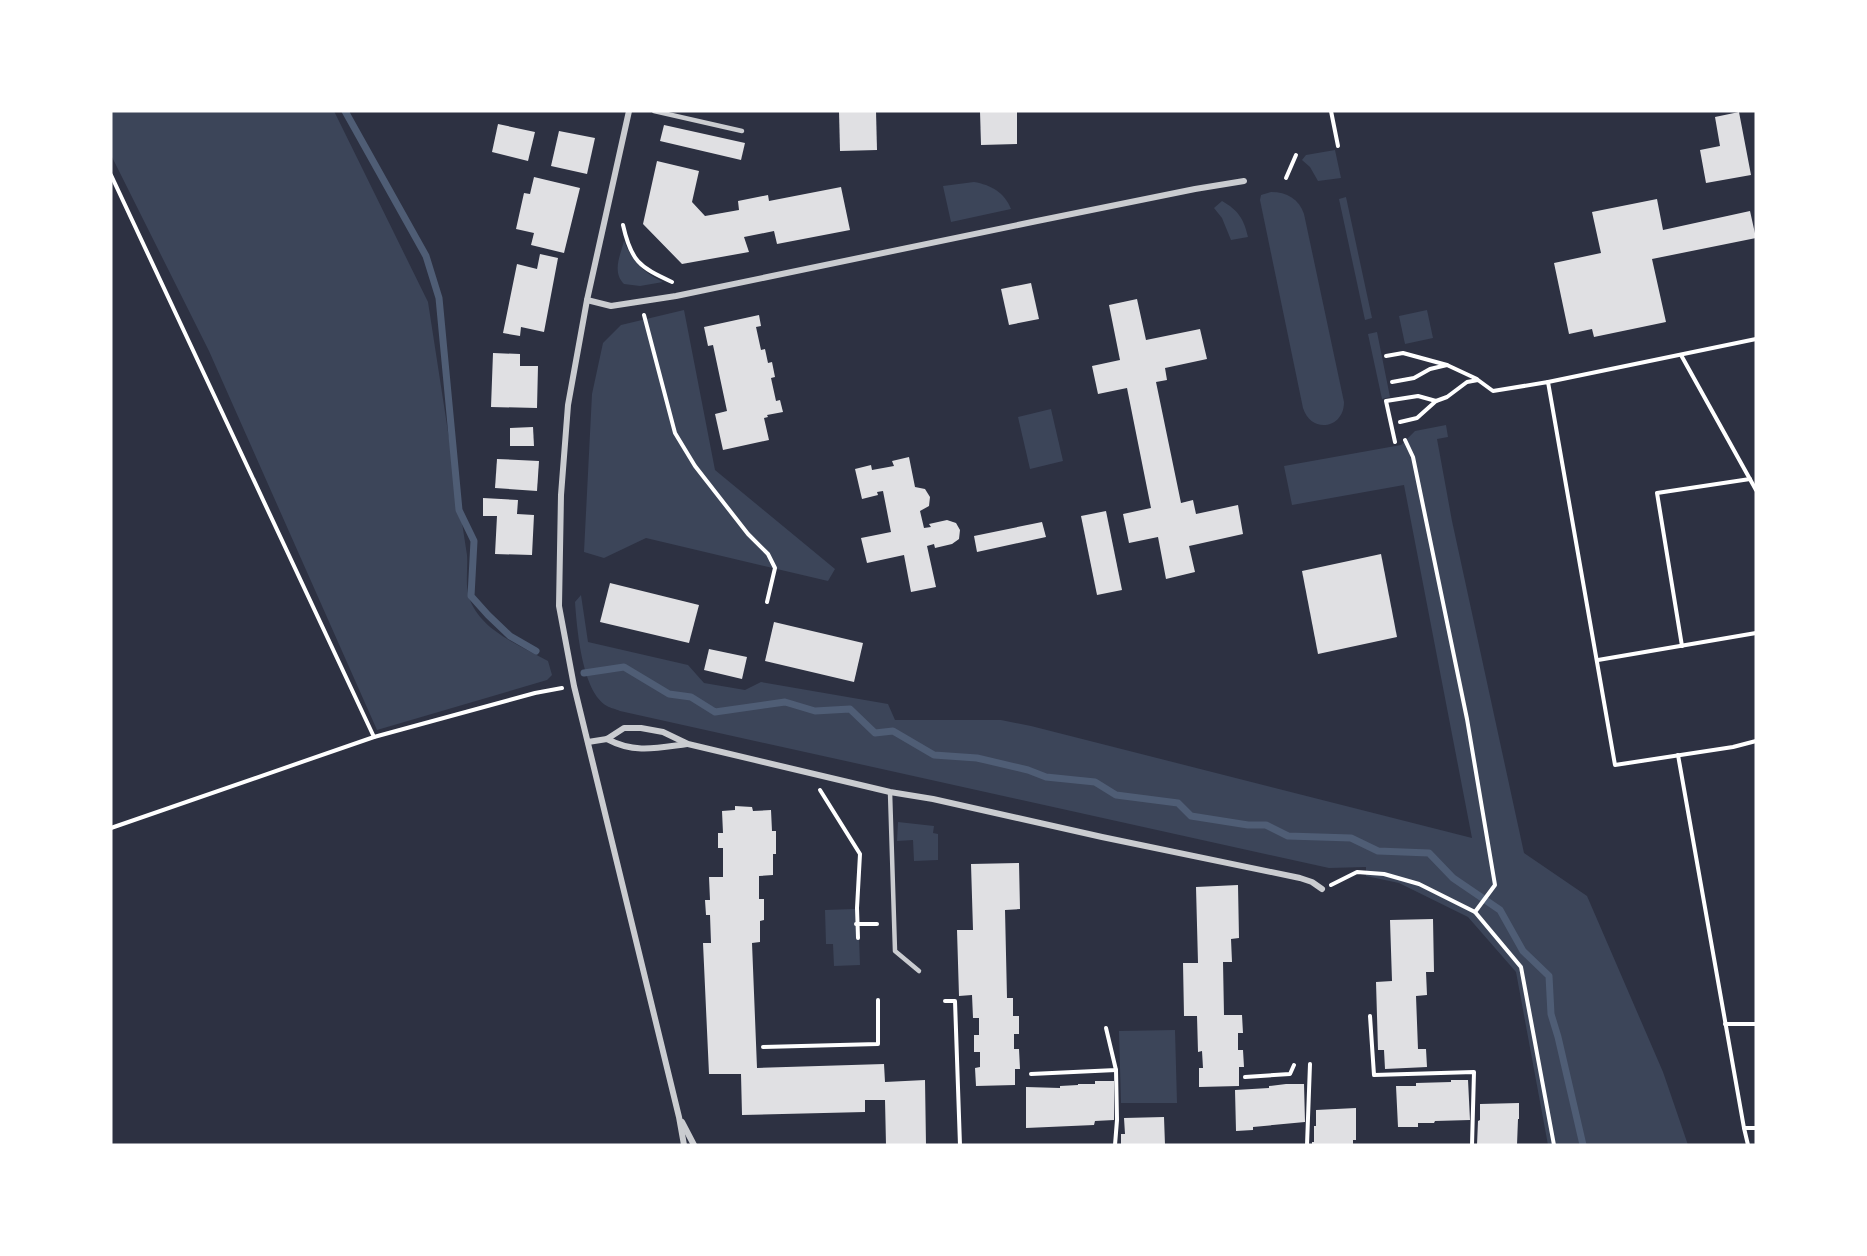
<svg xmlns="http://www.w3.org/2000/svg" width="1867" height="1256" viewBox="0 0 1867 1256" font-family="Ubuntu,sans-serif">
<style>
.green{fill:#3c4559}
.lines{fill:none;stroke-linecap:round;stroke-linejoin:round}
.stream{stroke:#4f5d75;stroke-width:7}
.building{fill:#e0e0e3}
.path{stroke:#fff;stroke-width:4}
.service{stroke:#caccd0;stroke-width:4.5}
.minor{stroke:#caccd0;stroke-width:6}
</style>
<rect width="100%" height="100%" fill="#2d3142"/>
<g class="green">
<path d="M111,111h223l94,191 39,253c1,13 -2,30 2,42 11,34 51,48 79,64l4,14 -5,5 -170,50 -168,-379 -98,-196z"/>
<path d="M1335,150l6,28 -23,3 -8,-14 -8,-7 4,-5z"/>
<path d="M974,182c17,3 30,10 37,27l-60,13 -8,-36z"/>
<path d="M1271,192c16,0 28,7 33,22l40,188c0,27 -33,32 -41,6l-43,-208 1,-5z"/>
<path d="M1346,197l26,121 -7,2 -26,-121z"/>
<path d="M1222,201c16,9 22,18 26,36l-17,3 -9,-22 -8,-10z"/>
<path d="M624,241c8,20 20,32 39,41l-23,4 -16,-2c-12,-12 -4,-28 0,-43z"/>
<path d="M684,310l31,160 120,99 -7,12 -182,-43 -42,20 -20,-6 8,-158 11,-51 18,-18z"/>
<path d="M1427,310l6,28 -28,6 -6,-28z"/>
<path d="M1377,332l13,65 -8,2 -14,-65z"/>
<path d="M1051,409l12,52 -33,8 -12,-52z"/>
<path d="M1446,425l2,12 -11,2 15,82 72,332 63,43 76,176 25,73h-140l-32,-173 -48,-55 -69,-34 -33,-7v-9l-37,1 -709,-157c-4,-2 -10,-3 -13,-5 -25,-14 -30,-77 -32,-104l6,-7 7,47 100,23 16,18 41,7 16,-8 127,22 7,16h106l30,6 441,112 -68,-353 -112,20 -8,-39 117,-21 14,-14z"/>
<path d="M898,822l36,4 -1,7 5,1v26l-24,1 -1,-21 -16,1z"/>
<path d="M855,909l1,29h3l1,27 -26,1 -1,-22h-7l-1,-34z"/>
<path d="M1175,1030l2,73h-56l-2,-72z"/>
</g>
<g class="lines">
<g class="stream">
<path d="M345,111l81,145 13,42 20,212 15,31 -3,55 17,19 22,21 26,15"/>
<path d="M584,673l40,-6 45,27 22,3 24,15 70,-10 30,9 35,-2 25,24 18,-2 41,24 43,3 51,12 18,7 49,5 21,13 62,8 13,13 57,9h18l22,11 63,2 27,13 51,2 24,25 47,32 23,41 26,25 2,38 7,23 25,108"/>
</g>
</g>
<g class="building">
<path d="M839,111h37l1,39 -37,1z"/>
<path d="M980,111h37v33l-36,1z"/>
<path d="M1739,112l12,63 -45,8 -6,-33 20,-4 -5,-29z"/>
<path d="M498,124l37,8 -7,29 -36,-9z"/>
<path d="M664,125l81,18 -4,17 -81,-19z"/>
<path d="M559,131l36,7 -8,36 -36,-8z"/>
<path d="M657,161l42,10 -7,31 13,14 34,-6 -1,-9 30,-6 1,6 72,-14 9,43 -73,14 -3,-13 -30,6 5,15 -67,12 -39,-40z"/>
<path d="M534,177l46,11 -16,65 -33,-8 3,-12 -18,-4 8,-36 6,1z"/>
<path d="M1657,199l6,31 87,-19 6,27 -104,21 14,63 -72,15 -2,-8 -23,5 -15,-71 47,-10 -9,-41z"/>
<path d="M540,254l18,4 -14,74 -23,-5 -1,9 -17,-3 14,-69 20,5z"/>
<path d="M1031,283l8,36 -30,6 -8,-36z"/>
<path d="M1137,299l9,41 54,-11 7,30 -42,9 2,12 -11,2 25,121 12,-3 3,14 42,-9 5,29 -54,12 6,26 -29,7 -8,-42 -29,6 -6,-29 28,-6 -24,-120 -29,6 -6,-28 28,-6 -11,-55z"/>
<path d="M759,315l2,11 -5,1 5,23 4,-1 3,14 4,-1 3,15 -4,1 5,23 4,-1 3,12 -16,3 1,2 -4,1 5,22 -46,10 -8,-36 12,-3 -14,-66 -5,1 -4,-19z"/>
<path d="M493,353l27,1v12h18l-1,42 -46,-1z"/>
<path d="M533,427l1,19h-24v-18z"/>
<path d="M909,457l6,30 10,2 5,8 -1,9 -9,5 4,17 7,-1 -2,-3 18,-4 9,3 4,7 -1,9 -7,5 -17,4 -1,-4 -7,2 9,41 -25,5 -7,-37 -37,8 -6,-25 30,-6 -8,-41 -6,1 1,3 -16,4 -7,-30 16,-4 1,5 22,-4 -2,-5z"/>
<path d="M497,459l42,2 -2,30 -42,-3z"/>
<path d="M483,498l35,2 -1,14 17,1 -2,40 -37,-1 2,-38h-14z"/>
<path d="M1106,511l16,79 -25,5 -16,-79z"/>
<path d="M1042,522l4,15 -69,15 -3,-16z"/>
<path d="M1381,554l16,83 -79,17 -16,-83z"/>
<path d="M610,583l89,22 -10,38 -89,-21z"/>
<path d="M774,622l89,21 -9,39 -89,-21z"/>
<path d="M709,649l38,8 -5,22 -38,-9z"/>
<path d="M735,806l17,1 1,4 18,-1 1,21h4v23h-3v21l-14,1v23h5v21l-4,1v21l-8,1 5,125 127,-4 1,18 40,-2 1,65h-40l-1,-45h-20v12l-123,3 -1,-41h-32l-6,-131h8l-1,-28h-4l-1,-15h5l-1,-23h14v-29h-5v-15h5l-1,-22 13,-1z"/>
<path d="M1019,863l1,46 -15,1 2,88h6v18h6v18h-5v15h5l1,20h-5v16l-39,1 -1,-18 5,-1v-15h-6v-17h5v-17h-6l-1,-23 -13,1 -2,-66h16l-2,-66z"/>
<path d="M1238,885l1,53 -8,1 1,23h-9l1,53h18l1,18h-5v17h5l1,17h-5v19l-40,1v-19h4l-1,-17 -4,1 -1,-36h-13l-1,-53h15l-2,-76z"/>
<path d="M1433,919l1,53h-8l1,23 -11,1 2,53h8l1,18 -42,2 -1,-19h-6l-2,-68 16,-1 -2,-61z"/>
<path d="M1451,1080h17l2,40 -35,1 -1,2h-16v4h-20l-2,-41h20v-3l35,-1z"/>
<path d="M1095,1081h19v39l-19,1 -1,4 -68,3v-41l34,1v-2l18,-1v-1h17z"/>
<path d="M1286,1084h18l1,38 -52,5v3l-17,1 -1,-41 34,-2v-2z"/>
<path d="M1519,1103v16h-1l-1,26h-40l1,-24 2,-1v-16z"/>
<path d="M1356,1108v32h-3v5h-41v-3h2v-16h2v-16z"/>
<path d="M1164,1117l1,28h-44v-11h4l-1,-16z"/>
</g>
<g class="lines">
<g class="path">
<path d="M1331,111l7,35"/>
<path d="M111,175l263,562"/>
<path d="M1286,178l10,-23"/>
<path d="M623,225c8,36 16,42 49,57"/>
<path d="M644,315l31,118 20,33 53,68 20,20 7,14 -8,34"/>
<path d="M1681,355l75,135"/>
<path d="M1386,356l17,-3 44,12"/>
<path d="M1392,382l22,-4 16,-9 17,-4 30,14"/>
<path d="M1548,382l208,-43"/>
<path d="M1400,422l17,-4 19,-17"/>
<path d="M1405,440l8,17 54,262 28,166 -20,27"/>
<path d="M1395,442l-9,-41 32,-5 18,5 11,-4 20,-15 11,-2 15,11 55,-9 67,383 118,-18 23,-6"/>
<path d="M1682,646l-25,-153 93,-14"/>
<path d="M1598,660l158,-27"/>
<path d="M1678,755l66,373h12"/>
<path d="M820,790l40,64 -3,54 1,30"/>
<path d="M111,828l263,-91 161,-44 27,-5"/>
<path d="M1331,885l26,-13 27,2 35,10 56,28 46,55 33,178"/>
<path d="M856,924h21"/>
<path d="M945,1001h10l5,144"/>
<path d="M1370,1016l4,59 100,-3 -2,73"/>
<path d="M1725,1024h31"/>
<path d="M763,1047l115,-3v-44"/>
<path d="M1031,1074l85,-4 -10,-42"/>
<path d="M1245,1077l45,-3 4,-9"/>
<path d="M1744,1128l4,17"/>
<path d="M1115,1145l2,-25 -1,-50"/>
<path d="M1307,1145l3,-81"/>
</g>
<g class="service">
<path d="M654,111l88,20"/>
<path d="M890,792l5,159 24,20"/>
</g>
<g class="minor">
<path d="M629,111l-42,189 -19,105 -7,90 -2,111 15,80 105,431 5,28"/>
<path d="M587,300l24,6 65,-10 361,-75 158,-32 49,-8"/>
<path d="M607,739c28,15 50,9 80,5"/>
<path d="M588,742l19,-3 17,-11h17l22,4 25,12 202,48 43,7 169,38 198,41 12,4 10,7"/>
<path d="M682,1122l12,23"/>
</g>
</g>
<rect width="1867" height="1256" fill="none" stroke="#ffffff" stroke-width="225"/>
</svg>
